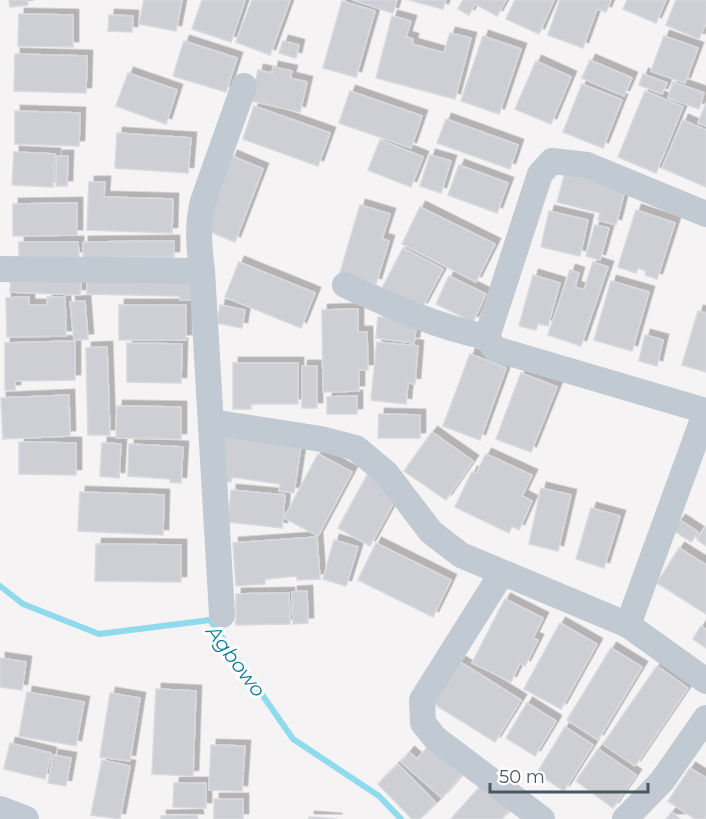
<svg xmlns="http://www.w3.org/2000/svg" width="706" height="819" viewBox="0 0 706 819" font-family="Montserrat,sans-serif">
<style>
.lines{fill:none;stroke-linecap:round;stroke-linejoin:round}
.stream{stroke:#90daee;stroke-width:6}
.building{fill:#cdcfd5;stroke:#d7d9de;stroke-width:1.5;filter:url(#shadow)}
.minor{stroke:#c1cad2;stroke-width:26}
.labels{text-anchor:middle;stroke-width:6;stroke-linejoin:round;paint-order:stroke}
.water-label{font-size:20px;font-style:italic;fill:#0c7c9b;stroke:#fff}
</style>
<defs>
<filter id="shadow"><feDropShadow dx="5.5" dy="-5.5" stdDeviation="0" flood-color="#0004"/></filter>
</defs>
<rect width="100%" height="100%" fill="#f5f3f3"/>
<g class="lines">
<path class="stream" d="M0,586l23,18 76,30 111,-14 83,119 86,57 22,23"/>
</g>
<g class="building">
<path d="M9,0h18l1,5 -18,2z"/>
<path d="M144,0h38l-6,31 -37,-7z"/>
<path d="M202,0h43l-14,42 -39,-13z"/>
<path d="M252,0h38l-20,55 -34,-13z"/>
<path d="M353,0h44l-4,13z"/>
<path d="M409,0h37l-3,9z"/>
<path d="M463,0h43l-9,16 -22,-12 -6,11 -11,-6z"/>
<path d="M515,0h39l-15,34 -33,-15z"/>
<path d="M560,0h51l-5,12 -9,-3 -14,39 -35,-13z"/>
<path d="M627,0h39l-10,23 -33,-14z"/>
<path d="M676,0h30v23l-7,16 -33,-14z"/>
<path d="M342,1l33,10 -19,66 -33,-9z"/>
<path d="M19,14l54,1v32l-55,-1z"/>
<path d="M109,15l24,1 -1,16 -24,-1z"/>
<path d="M392,16l19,5 -5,16 7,2 -1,5 32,9 6,-20 21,5 -16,61 -79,-21z"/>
<path d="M483,36l38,13 -22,65 -38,-13z"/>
<path d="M664,36l34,12 -13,35 -34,-12z"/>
<path d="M184,41l53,17 -11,34 -53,-16z"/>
<path d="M283,41l16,4 -3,13 -17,-5z"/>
<path d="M15,54l72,2 -1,37 -72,-2z"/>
<path d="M590,60l42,18 -8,18 -42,-18z"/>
<path d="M536,61l35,16 -20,47 -36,-15z"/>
<path d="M273,67l19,4 -2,7 17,4 -7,30 -49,-11 7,-31 14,3z"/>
<path d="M128,73l49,17 -11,34 -50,-18z"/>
<path d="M643,74l24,9 -5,11 -23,-9z"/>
<path d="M673,82l31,11 -5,16 -31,-11z"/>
<path d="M582,84l40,16 -19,48 -40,-16z"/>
<path d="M350,91l72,25 -11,32 -72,-25z"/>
<path d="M645,91l38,16 -27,66 -38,-16z"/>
<path d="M706,103v23l-8,-3z"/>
<path d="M254,106l76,27 -12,33 -75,-27z"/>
<path d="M15,111l65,2 -1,33 -64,-2z"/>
<path d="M446,119l72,26 -8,24 -73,-26z"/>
<path d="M683,120l23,10v57l-44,-19z"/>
<path d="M117,133l74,5 -3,35 -73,-5z"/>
<path d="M380,140l43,17 -12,30 -43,-17z"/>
<path d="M14,152l41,2 -2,33 -41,-2z"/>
<path d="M430,155l21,6 -10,32 -21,-7z"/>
<path d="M57,156h11l-1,30h-11z"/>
<path d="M232,156l31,13 -28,73 -32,-13z"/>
<path d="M459,165l49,18 -11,30 -49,-18z"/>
<path d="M566,169l60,17 -10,39 -18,-5 2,-7 -43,-11z"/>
<path d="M89,182h16l-1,15 69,2 -1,34 -85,-3z"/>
<path d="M77,203v32l-64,1v-32z"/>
<path d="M360,205l30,9 -8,25 7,2 -13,43 -36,-11z"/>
<path d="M420,207l75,37 -19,38 -74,-38z"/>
<path d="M636,210l39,13 -18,56 -12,-4 1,-4 -8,-3 -2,5 -18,-6z"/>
<path d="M549,211l39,9 -8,36 -39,-9z"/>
<path d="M595,225l14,3 -9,32 -14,-4z"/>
<path d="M174,241v16l-91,1v-16z"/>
<path d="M19,242h59l1,15 -60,1z"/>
<path d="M403,248l40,21 -21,39 -42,-16z"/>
<path d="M239,262l76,31 -14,35 -76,-31z"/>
<path d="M593,262l15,5 -27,79 -33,-11 22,-65 9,3 -4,14 9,3z"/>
<path d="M11,274l70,3 -1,18 -70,-3z"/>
<path d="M533,275l27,8 -12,43 -10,-3 -2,7 -17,-4z"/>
<path d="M449,276l37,18 -13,28 -37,-18z"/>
<path d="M87,279l112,1v20h-19v-4l-93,-2z"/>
<path d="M611,281l38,11 -17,59 -38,-11z"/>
<path d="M29,297v8h18v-8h18l1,39 -59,1 -1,-39z"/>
<path d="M85,301l3,38 -14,1 -4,-38z"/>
<rect x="119" y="305" width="67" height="35"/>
<path d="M220,305l25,5 -3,18 -25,-5z"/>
<path d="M358,309v23h9l1,38h-9v21l-36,1 -1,-82z"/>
<path d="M698,311l8,2v59l-24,-7z"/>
<path d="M378,317l39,4 -3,22 -38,-5z"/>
<path d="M645,335l18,5 -6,26 -18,-5z"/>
<path d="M75,341v39l-60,1v9h-10v-47z"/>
<path d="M377,342l41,4 -3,38 -7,-1 -2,21 -35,-4z"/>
<path d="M127,343l55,1 -1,39 -54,-1z"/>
<path d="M107,347l3,88h-22l-2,-87z"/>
<path d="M470,354l36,14 -26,72 -37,-14z"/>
<path d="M233,363h65v41h-47v5h-18z"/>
<rect x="302" y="366" width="15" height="42"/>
<path d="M521,373l36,14 -26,65 -35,-13z"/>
<path d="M69,395l1,41 -67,3 -2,-41z"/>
<path d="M357,396v18h-30v-17z"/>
<path d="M117,406l64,1v32l-65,-1z"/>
<path d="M379,414l41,1v23h-42z"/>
<path d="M432,432l41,29 -27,39 -42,-29z"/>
<path d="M223,434l78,12 -7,47 -15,-2 1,-7 -48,-7 -1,5 -15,-3z"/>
<path d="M19,442l57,1v32l-57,-1z"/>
<path d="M102,443l19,1 -2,34 -19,-2z"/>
<path d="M129,444l54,3 -2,36 -11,-1v-3l-42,-3z"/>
<path d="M318,454l34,18 -34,64 -34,-18z"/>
<path d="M486,454l46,21 -10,21 10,5 -13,29 -7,-4 -3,7 -54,-26 17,-35 4,2z"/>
<path d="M371,468l28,25 -29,53 -32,-18z"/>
<path d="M541,488l30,7 -13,56 -29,-7z"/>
<path d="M231,490l54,5 -3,33 -54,-6z"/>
<path d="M80,492l84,3 -1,40 -85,-4z"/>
<path d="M591,508l29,8 -16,52 -28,-9z"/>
<path d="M680,520l18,12 -7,10 -18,-12z"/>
<path d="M706,526v20l-9,-7z"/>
<path d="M317,537l3,42 -23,1v-4l-32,3v5l-29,2 -3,-43z"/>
<path d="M334,540l24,7 -12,39 -23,-7z"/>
<path d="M376,543l75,37 -18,37 -75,-37z"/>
<path d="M96,544l85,1v37l-86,-1z"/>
<path d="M679,548l27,17v49l-49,-31z"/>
<path d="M307,591l1,32 -15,1 -1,-32z"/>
<path d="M289,593l1,31 -54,1v-31z"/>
<path d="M505,599l38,19 -10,20 5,2 -13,26 -5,-3 -9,19 -39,-19z"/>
<path d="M560,623l37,21 -36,65 -37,-20z"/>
<path d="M701,626l5,4v18l-13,-9z"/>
<path d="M611,648l31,19 -44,73 -31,-20z"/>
<path d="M0,658l26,4 -4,28 -22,-3z"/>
<path d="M460,662l61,38 -26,42 -61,-38z"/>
<path d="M657,666l31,22 -53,78 -32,-22z"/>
<path d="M156,689l40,2 -3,85 -41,-2z"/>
<path d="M27,692l57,10 -8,44 -57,-10z"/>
<path d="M110,693l30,5 -10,63 -30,-4z"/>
<path d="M527,703l29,18 -21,35 -29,-18z"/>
<path d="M565,727l28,18 -29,46 -27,-18z"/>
<path d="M432,742l33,29 -23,27 -41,-36 8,-10 8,7z"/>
<path d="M10,743l41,10 -6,26 -41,-10z"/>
<path d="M211,745l34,1 -3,45 -33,-1z"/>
<path d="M598,749l38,26 -23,33 -37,-27z"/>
<path d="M53,755l18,3 -5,28 -18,-3z"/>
<path d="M102,760l28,6 -10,53 -29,-4z"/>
<path d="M398,764l38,39 -16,16h-8l-34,-35z"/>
<path d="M690,768l16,10v41h-11l-27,-18z"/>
<path d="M486,780l28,25 -12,14h-51z"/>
<path d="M174,783h32v25l-33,-1z"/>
<rect x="214" y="799" width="29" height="20"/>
<path d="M672,812l8,7h-14z"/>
<path d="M197,815l1,4h-37v-3z"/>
<path d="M309,817l28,2h-28z"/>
</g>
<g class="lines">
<g class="minor">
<path d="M0,269l202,2"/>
<path d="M345,285c46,21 92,42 142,52l8,12 211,62"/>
<path d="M487,337l53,-163 12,-13 35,4 119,49"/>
<path d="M211,422l110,17 35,9 30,25 45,59 30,23 167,70 78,56"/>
<path d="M502,573l-80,127 1,23 12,15 107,81"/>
<path d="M222,615l-20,-344c-3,-24 -5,-46 1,-70l41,-115"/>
<path d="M628,625l78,-214"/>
<path d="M0,809l26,10"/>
<path d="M625,819l37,-38 44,-63"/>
</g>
</g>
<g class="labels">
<g class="water-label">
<text transform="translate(236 661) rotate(53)" y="7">Agbowo</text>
</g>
</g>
<path d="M490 783v9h158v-9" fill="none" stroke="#4a5661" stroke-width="3"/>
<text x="499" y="783" font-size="18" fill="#4a5661" stroke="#ffffff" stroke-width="4.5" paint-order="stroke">50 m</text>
</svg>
